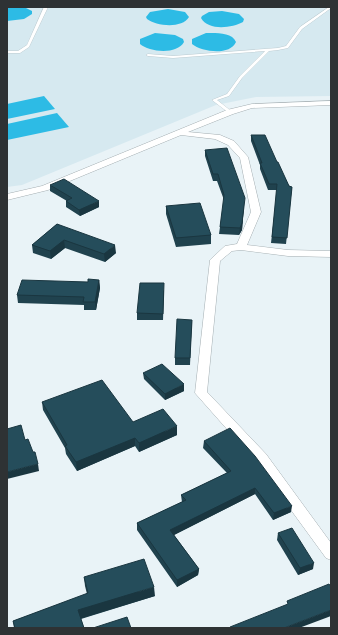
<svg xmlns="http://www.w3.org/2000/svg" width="338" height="635" viewBox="0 0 338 635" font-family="'DejaVu Sans',sans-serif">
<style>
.built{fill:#d6e9f0}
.water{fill:#2dbbe5}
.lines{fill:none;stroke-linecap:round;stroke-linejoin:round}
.service-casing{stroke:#a4aeb2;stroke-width:0.5}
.minor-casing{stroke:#a4aeb2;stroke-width:1}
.service{fill:#fff;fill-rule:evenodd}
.minor{fill:#fff;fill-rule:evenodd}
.wall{fill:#20424e}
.shaded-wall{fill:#1a3640}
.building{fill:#254d5b;stroke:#1a3640}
</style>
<rect width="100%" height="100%" fill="#e9f3f7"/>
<path class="built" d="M7,7h324v89l-75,1 -40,8 -194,80 -15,2z"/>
<g class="water">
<path d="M7,7h17l8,4v3l-8,5 -17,2z"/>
<path d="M168,9l17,3 4,5c-7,12 -33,9 -42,2l-1,-2 4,-5z"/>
<path d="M222,11l17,3 5,5 -1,3c-11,6 -35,9 -42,-4l1,-2 7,-4z"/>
<path d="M155,33l20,2 8,4 1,3c-7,13 -35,10 -44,2v-5z"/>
<path d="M206,33c10,0 26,-1 30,9 -6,14 -34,10 -44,2v-5z"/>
<path d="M44,96l11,13 -48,10v-15z"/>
<path d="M57,113l12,14 -62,13v-16z"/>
</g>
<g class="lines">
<g class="service-casing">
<g id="service">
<path d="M44,7h4l-19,40 -9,6h-13v-2h11l9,-6z"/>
<path d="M329,7h2v1l-29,21 -14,19 -10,2 -9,1 -27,27 -13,18 -12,4 14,11v2h-2l-17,-13 15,-6 13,-18 25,-25 -92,7 -25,-2 -2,-1 2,-1 25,2 105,-8 8,-2 14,-19z"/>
</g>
</g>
<g class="minor-casing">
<path id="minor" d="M331,101v4l-79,3 -19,6 -45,18 32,3 14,6 14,16 13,55 -14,33 41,5 43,1v6l-43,-1 -47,-6 -9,1 -12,10 -13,131 59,62 65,89v17l-5,-2 -70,-96 -61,-69 15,-133 15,-14 12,-2 14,-32 -11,-54 -12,-13 -13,-6 -34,-4 -133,55 -41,10v-6l35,-8 185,-76 25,-6z"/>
</g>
<use href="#service" class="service"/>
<use href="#minor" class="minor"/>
</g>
<g class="wall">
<path d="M251,135l26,27 12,24 3,1 -6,57 -15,-1 6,-53h-9l-8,-21v-4l-9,-24z"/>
<path d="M205,150l39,55 -2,25 -3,5 -20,-1 1,-7 4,-27 -7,-19h-4l-8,-25z"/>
<path d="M50,185l49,22 -19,9 -14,-9v-6h1l-17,-10z"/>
<path d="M166,206l45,29v9l-35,3 -10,-33z"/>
<path d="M57,224l59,29 -11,9 -40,-14 -14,11 -18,-6 -1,-8z"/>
<path d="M99,280l1,8 -4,22h-12v-5l-66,-2 -1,-8z"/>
<path d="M164,290l-1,30h-26v-7z"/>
<path d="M192,320l-2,45h-15v-7z"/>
<path d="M143,373l41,18 -19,9 -21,-21z"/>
<path d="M42,402l91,20 44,13 -38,17 -4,-6 -58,25 -11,-17 -1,-6 -22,-38z"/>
<path d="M204,441l87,71 -18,8 -18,-26 -81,41 25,34 -1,6 -21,12 -40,-57v-7l45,-21 -1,-7 46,-22 -24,-25z"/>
<path d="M278,533l35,36 -15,6 -21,-35z"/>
<path d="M84,577l71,19 -74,23 3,9h-70l-1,-7 74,-27 -2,-8z"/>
</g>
<g class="shaded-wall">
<path d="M99,201v6l-19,9 -1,-6z"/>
<path d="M244,205l-2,25 -3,5 1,-7z"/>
<path d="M64,240l1,8 -14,11 -1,-8z"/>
<path d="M115,245l1,8 -11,9 -1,-8z"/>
<path d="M99,280l1,8 -4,22 -1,-8z"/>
<path d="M184,384v7l-19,9v-6z"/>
<path d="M177,426v9l-38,17v-9z"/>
<path d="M135,438v8l-58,25 -1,-9z"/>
<path d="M38,464l1,7 -32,8v-7z"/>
<path d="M255,488v6l-85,43v-7z"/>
<path d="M292,506l-1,6 -18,8 1,-7z"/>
<path d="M314,563l-1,6 -15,6 2,-7z"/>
<path d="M199,569l-1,6 -21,12v-7z"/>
<path d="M154,587l1,9 -76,23 -1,-9z"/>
<path d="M331,610v6l-32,12h-15z"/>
</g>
<g class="building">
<path d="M251,135h14l12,27h1l11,24 3,1 -5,51 -15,-1 5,-53h-8l-9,-21h2z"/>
<path d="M227,148l18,50 -3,25 -2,5 -20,-1 4,-32 -6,-21h-5l-8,-24z"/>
<path d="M64,179l35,22 -20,9 -13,-9 6,-3 -22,-13z"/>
<path d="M200,203l11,32 -35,3 -10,-32z"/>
<path d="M57,224l58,21 -11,9 -40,-14 -14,11 -18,-6z"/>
<path d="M88,279l11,1 -4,22h-12l1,-5 -67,-2 5,-15 66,2z"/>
<path d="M140,283h24l-1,31 -26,-1z"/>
<path d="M177,319l15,1 -2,38h-15z"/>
<path d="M162,364l22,20 -19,10 -22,-21z"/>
<path d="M102,380l31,42 30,-13 14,17 -38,17 -4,-5 -59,24 -11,-16 2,-1 -25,-43z"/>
<path d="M21,425l4,15 3,-1 5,13h2l3,12 -31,8v-43z"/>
<path d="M230,428l25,28 37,50 -18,7 -19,-25 -85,42 29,39 -22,11 -40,-57 49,-23 -5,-5 50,-24 -27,-30z"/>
<path d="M292,528l22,35 -14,5 -22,-35z"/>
<path d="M144,559l10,28 -76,23 6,18h-69l-2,-7 75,-28 -4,-16z"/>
<path d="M329,584l2,3v23l-47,18h-53l-1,-1 58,-23 -1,-3z"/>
<path d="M127,617l4,11h-38z"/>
</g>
<rect width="338" height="635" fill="none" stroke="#2e3234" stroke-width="16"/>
</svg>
